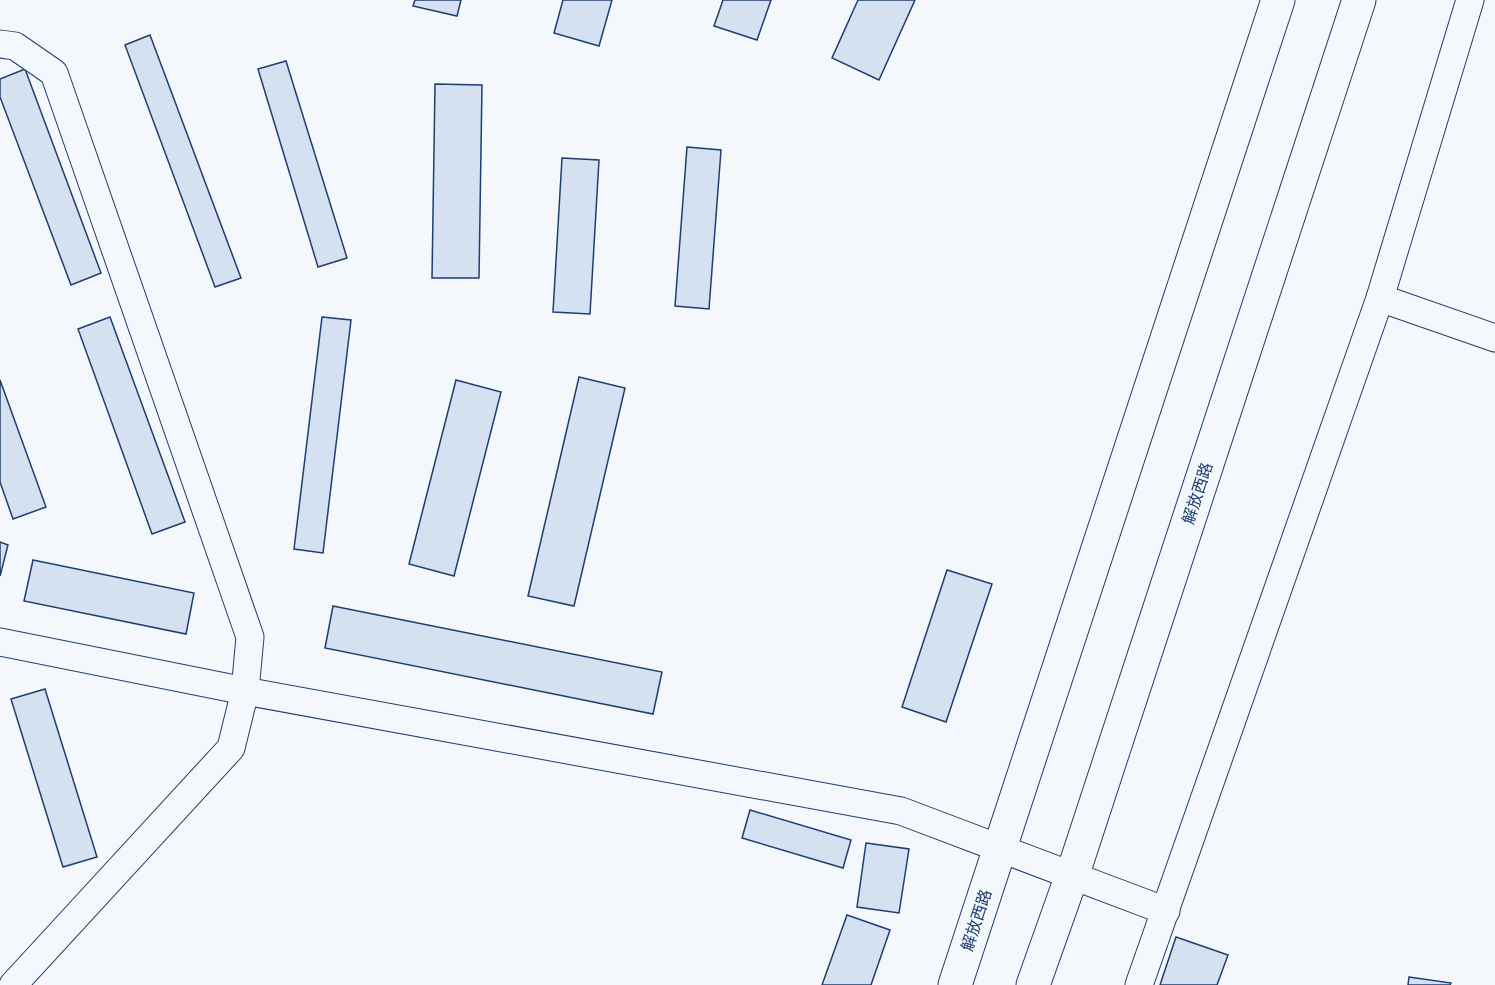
<svg xmlns="http://www.w3.org/2000/svg" width="1495" height="985" viewBox="0 0 1495 985" font-family="'Titillium Web','Noto Sans SC',sans-serif">
<style>
.building{fill:#d5e0f0;stroke:#1d3f73;stroke-width:1.5}
.lines{fill:none;stroke-linecap:round;stroke-linejoin:round}
.minor-casing{stroke:#1d3f73;stroke-width:29}
.major-casing{stroke:#1d3f73;stroke-width:35}
.minor{stroke:#f4f7fb;stroke-width:27}
.major{stroke:#f4f7fb;stroke-width:33}
.labels{text-anchor:middle;stroke-width:4.5;stroke-linejoin:round;paint-order:stroke}
.street-label{font-size:16px;fill:#1d3f73;stroke:#f4f7fb}
</style>
<rect width="100%" height="100%" fill="#f4f7fb"/>
<g class="building">
<path d="M415,0h46l-4,16 -44,-10z"/>
<path d="M563,0h49l-13,46 -45,-13z"/>
<path d="M723,0h48l-14,40 -43,-14z"/>
<path d="M858,0h57l-36,80 -47,-22z"/>
<path d="M150,35l91,243 -26,9 -90,-242z"/>
<path d="M286,61l61,197 -29,9 -60,-198z"/>
<path d="M25,69l76,204 -30,12 -71,-188v-18z"/>
<path d="M435,84l47,1 -3,193h-47z"/>
<path d="M687,147l34,3 -12,159 -34,-3z"/>
<path d="M562,158l37,2 -9,154 -37,-2z"/>
<path d="M110,317l75,205 -33,12 -74,-205z"/>
<path d="M322,317l29,3 -28,233 -29,-4z"/>
<path d="M579,377l46,11 -51,218 -46,-10z"/>
<path d="M0,380l46,127 -33,12 -13,-37z"/>
<path d="M456,380l45,12 -47,184 -45,-12z"/>
<path d="M0,542l8,3 -8,31z"/>
<path d="M33,560l161,33 -8,41 -162,-33z"/>
<path d="M947,570l45,14 -46,138 -44,-15z"/>
<path d="M333,606l329,66 -9,42 -328,-66z"/>
<path d="M45,689l52,168 -34,10 -52,-168z"/>
<path d="M750,810l101,30 -8,28 -101,-30z"/>
<path d="M866,843l43,6 -10,64 -42,-6z"/>
<path d="M847,915l43,15 -19,55h-49z"/>
<path d="M1176,937l52,18 -11,30h-57z"/>
<path d="M1409,977l42,6 -1,2h-42z"/>
</g>
<g class="lines">
<g class="minor-casing">
<g id="minor">
<path d="M0,44l15,2 39,27 196,564 -5,54 -14,57 -218,237"/>
<path d="M1380,298l115,40"/>
<path d="M0,642l245,49 656,120 265,100"/>
<path d="M1139,985l241,-687 90,-298"/>
</g>
</g>
<g class="major-casing">
<g id="major">
<path d="M955,985l323,-985"/>
<path d="M1033,985l43,-121 283,-864"/>
</g>
</g>
<use href="#minor" class="minor"/>
<use href="#major" class="major"/>
</g>
<g class="labels">
<g class="street-label">
<text transform="translate(1197 493) rotate(-72)" y="6">解放西路</text>
<text transform="translate(976 920) rotate(-72)" y="6">解放西路</text>
</g>
</g>
</svg>
